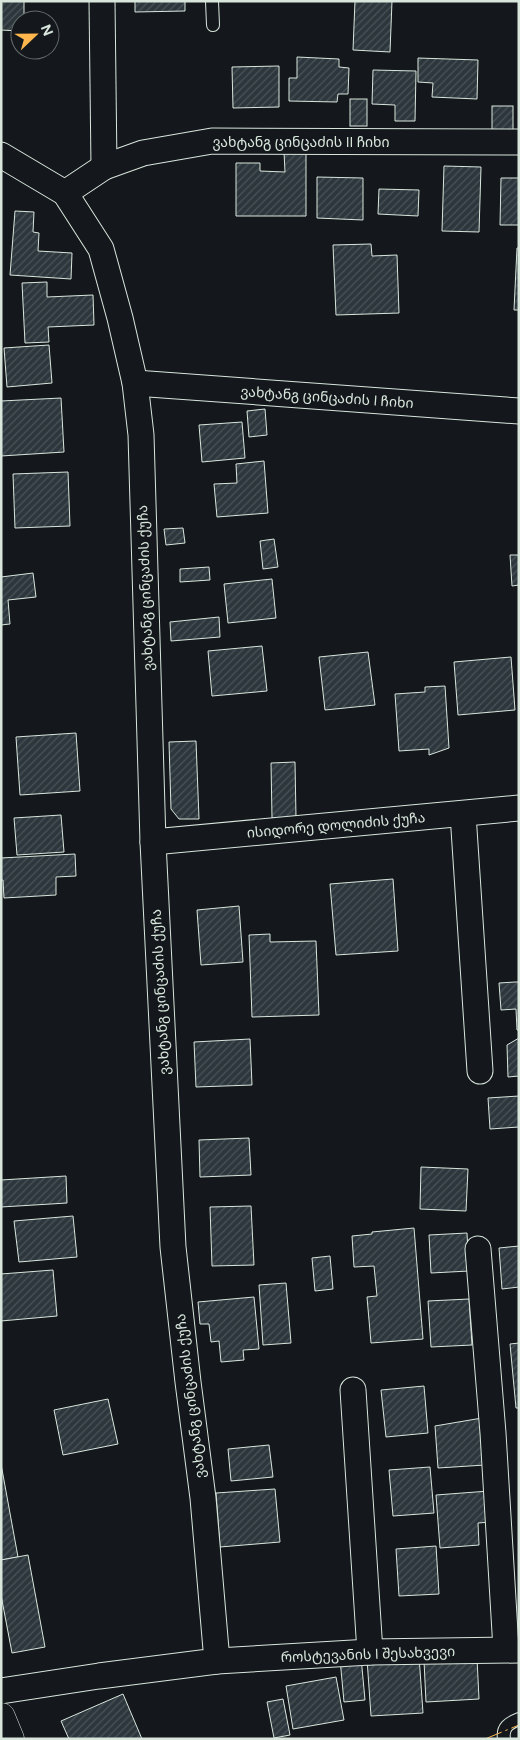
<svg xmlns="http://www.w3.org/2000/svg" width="520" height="1740" viewBox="0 0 520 1740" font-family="Figtree,'Noto Sans Georgian',sans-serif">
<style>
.building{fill:url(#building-hatch);stroke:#d8e6dc}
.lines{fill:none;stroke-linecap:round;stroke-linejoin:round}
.service-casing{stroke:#d8e6dc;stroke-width:14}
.minor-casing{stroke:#d8e6dc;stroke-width:27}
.tertiary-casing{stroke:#d8e6dc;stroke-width:29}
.service{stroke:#14181c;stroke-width:12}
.minor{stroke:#14181c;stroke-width:25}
.tertiary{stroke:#14181c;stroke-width:28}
.power{stroke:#ffb74d;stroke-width:1;stroke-dasharray:18 4 2.5 4;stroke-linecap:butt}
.labels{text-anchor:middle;stroke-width:4;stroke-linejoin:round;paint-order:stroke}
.street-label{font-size:14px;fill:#d8e6dc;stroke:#14181c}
</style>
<defs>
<pattern id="building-hatch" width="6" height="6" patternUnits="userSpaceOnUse" patternTransform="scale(1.25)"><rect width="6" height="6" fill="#2c363c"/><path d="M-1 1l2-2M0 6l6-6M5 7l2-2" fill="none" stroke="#4a5358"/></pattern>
</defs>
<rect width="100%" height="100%" fill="#14181c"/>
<g class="building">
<path d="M1,1h23v19h-4v11l-19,-1z"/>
<path d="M135,1h50v10l-50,1z"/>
<path d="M355,1h37l-2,51 -37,-2z"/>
<path d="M297,57l42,2v8l10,1 -1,26h-10l-1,8 -48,-1v-23h8z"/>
<path d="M418,58l60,2 -1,39 -45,-2 1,-14 -15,-1z"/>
<path d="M279,66v41l-46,1 -1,-41z"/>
<path d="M373,70l43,1 -1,50h-20v-16l-23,-1z"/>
<rect x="350" y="99" width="17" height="27"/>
<rect x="492" y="106" width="21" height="24"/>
<path d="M284,152h22v64h-70v-53h24v8l25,1z"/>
<path d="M444,166l37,1 -2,65 -37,-1z"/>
<path d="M317,177l46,1v42l-46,-2z"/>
<path d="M501,178h18v47h-19z"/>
<path d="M379,189l40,1 -1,26 -40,-2z"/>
<path d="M15,211l19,1 -1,20 6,1 -1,18 34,2 -1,26 -61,-4z"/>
<path d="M371,244l1,12 25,-1 2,58 -63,2 -3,-70z"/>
<path d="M517,248h2v62h-5z"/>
<path d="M47,282v15l46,-2 1,30 -46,2 1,15 -24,1 -3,-60z"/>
<path d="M49,345l3,38 -45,4 -3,-39z"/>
<path d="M61,398l3,54 -63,4v-55z"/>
<path d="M265,409l2,26 -18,2 -2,-26z"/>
<path d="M242,422l3,36 -43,4 -3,-37z"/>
<path d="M264,461l4,52 -51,4 -3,-33 23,-1 -1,-19z"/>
<path d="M68,472l2,54 -55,2 -2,-54z"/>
<path d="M183,528l2,15 -19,2 -2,-16z"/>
<path d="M274,539l4,28 -15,2 -3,-28z"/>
<path d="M510,555h9v30l-7,1z"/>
<path d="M209,567l1,13 -30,2v-13z"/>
<path d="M33,573l3,24 -28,3 2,24 -9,1v-48z"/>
<path d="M272,579l4,39 -48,5 -4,-39z"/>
<path d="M219,617l1,20 -49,4 -1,-19z"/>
<path d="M262,646l5,45 -55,5 -4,-45z"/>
<path d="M368,652l7,53 -50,5 -6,-53z"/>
<path d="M511,657l4,53 -57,5 -4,-53z"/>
<path d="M445,686l4,62 -20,7v-6l-30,2 -4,-57 30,-2v-5z"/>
<path d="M76,733l4,58 -60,4 -4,-58z"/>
<path d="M196,741l3,78h-20l-8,-10 -2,-67z"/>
<path d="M295,762l1,56h-24l-1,-55z"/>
<path d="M61,815l3,37 -47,3 -3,-37z"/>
<path d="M75,854l1,22 -20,1v18l-52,3 -1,-18h-2v-22z"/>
<path d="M393,879l5,72 -62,4 -6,-71z"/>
<path d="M239,906l4,56 -42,3 -4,-55z"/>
<path d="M270,934v8l46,-1 3,74 -67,2 -3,-82z"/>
<path d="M515,982h4v48h-2l-1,-21 -15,1 -2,-27z"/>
<path d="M519,1038v38l-11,1 -1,-32z"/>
<path d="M250,1039l2,46 -56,2 -2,-45z"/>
<path d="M519,1096v31l-29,2 -2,-31z"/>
<path d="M249,1138l2,37 -51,2 -1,-37z"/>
<path d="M421,1167l47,2 -2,42 -46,-2z"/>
<path d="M66,1176l1,27 -66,4v-27z"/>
<path d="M251,1206l3,59 -42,1 -2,-59z"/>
<path d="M73,1216l4,41 -58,5 -5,-41z"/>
<path d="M414,1228l9,111 -52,4 -4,-46 10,-1 -3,-30 -20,1 -2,-31 20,-2v-2z"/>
<path d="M467,1233l2,38 -38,2 -2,-38z"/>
<path d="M519,1246v41l-17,2 -3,-41z"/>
<path d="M330,1256l3,33 -18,2 -3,-33z"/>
<path d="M53,1270l4,46 -56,5v-47z"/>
<path d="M286,1283l5,60 -28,2 -4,-60z"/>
<path d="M254,1297l5,52 -16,1 1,10 -23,2 -2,-21 -8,1 -2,-18h-9l-2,-22z"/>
<path d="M469,1299l3,46 -41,2 -3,-46z"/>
<path d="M519,1343v65h-3l-6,-64z"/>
<path d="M424,1386l4,47 -42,4 -5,-47z"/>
<path d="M108,1399l10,45 -55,11 -9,-45z"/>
<path d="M482,1418l3,47 -47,3 -3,-42z"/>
<path d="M269,1445l4,32 -42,4 -3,-32z"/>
<path d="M1,1464l17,93 -17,3z"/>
<path d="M430,1467l4,46 -41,3 -4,-46z"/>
<path d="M275,1489l5,53 -60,5 -4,-54z"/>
<path d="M489,1491l2,31 -13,1 1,22 -39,3 -4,-53z"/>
<path d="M436,1546l3,48 -40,2 -3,-47z"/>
<path d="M28,1555l17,92 -33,6 -11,-58v-35z"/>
<path d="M419,1656l4,57 -52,3 -4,-57z"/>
<path d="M361,1657l4,43 -21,2 -4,-43z"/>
<path d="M477,1658l2,41 -53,3 -2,-41z"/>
<path d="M336,1677l8,43 -51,9 -7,-43z"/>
<path d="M123,1694l19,45h-73l-8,-18z"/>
<path d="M283,1699l7,36 -16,3 -7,-36z"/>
</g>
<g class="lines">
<g class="service-casing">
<g id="service">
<path d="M212,1l1,24"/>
<path d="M504,1739c-2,-12 5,-16 15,-20"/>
</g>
</g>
<g class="minor-casing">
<g id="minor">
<path d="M102,1l2,166"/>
<path d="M1,155l64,38 36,56 19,69 15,65 6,52 12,407 20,405 15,135 15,116 14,163 -118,15 -98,15"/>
<path d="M65,193l39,-26 39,-14 69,-12 307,1"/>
<path d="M135,383l384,28"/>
<path d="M463,814l17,257"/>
<path d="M153,842l366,-34"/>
<path d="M478,1249l15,184 13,216"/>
<path d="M353,1390l17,262"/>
<path d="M217,1661l153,-9 149,-2"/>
</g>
</g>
<g class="tertiary-casing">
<path id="tertiary" d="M1,1717l9,22"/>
</g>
<use href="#service" class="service"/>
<use href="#minor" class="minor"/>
<use href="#tertiary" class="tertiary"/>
<path class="power" d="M485,1739l34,-14"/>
</g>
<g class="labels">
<g class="street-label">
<text x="301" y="147">ვახტანგ ცინცაძის II ჩიხი</text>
<text transform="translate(327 397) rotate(4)" y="5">ვახტანგ ცინცაძის I ჩიხი</text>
<text transform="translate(145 588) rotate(-92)" y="5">ვახტანგ ცინცაძის ქუჩა</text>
<text transform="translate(336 825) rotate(-5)" y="5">ისიდორე დოლიძის ქუჩა</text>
<text transform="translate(160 992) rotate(-93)" y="5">ვახტანგ ცინცაძის ქუჩა</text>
<text transform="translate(190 1396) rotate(-97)" y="5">ვახტანგ ცინცაძის ქუჩა</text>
<text transform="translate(368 1654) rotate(-2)" y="5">როსტევანის I შესახვევი</text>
</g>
</g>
<rect width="520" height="1740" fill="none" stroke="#d8e6dc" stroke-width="5"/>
<g transform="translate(35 35) rotate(68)"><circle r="24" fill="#14181c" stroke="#626a69"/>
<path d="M0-4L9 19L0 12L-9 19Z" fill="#ffb74d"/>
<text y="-8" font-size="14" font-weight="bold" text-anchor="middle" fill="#d8e6dc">N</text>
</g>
</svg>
